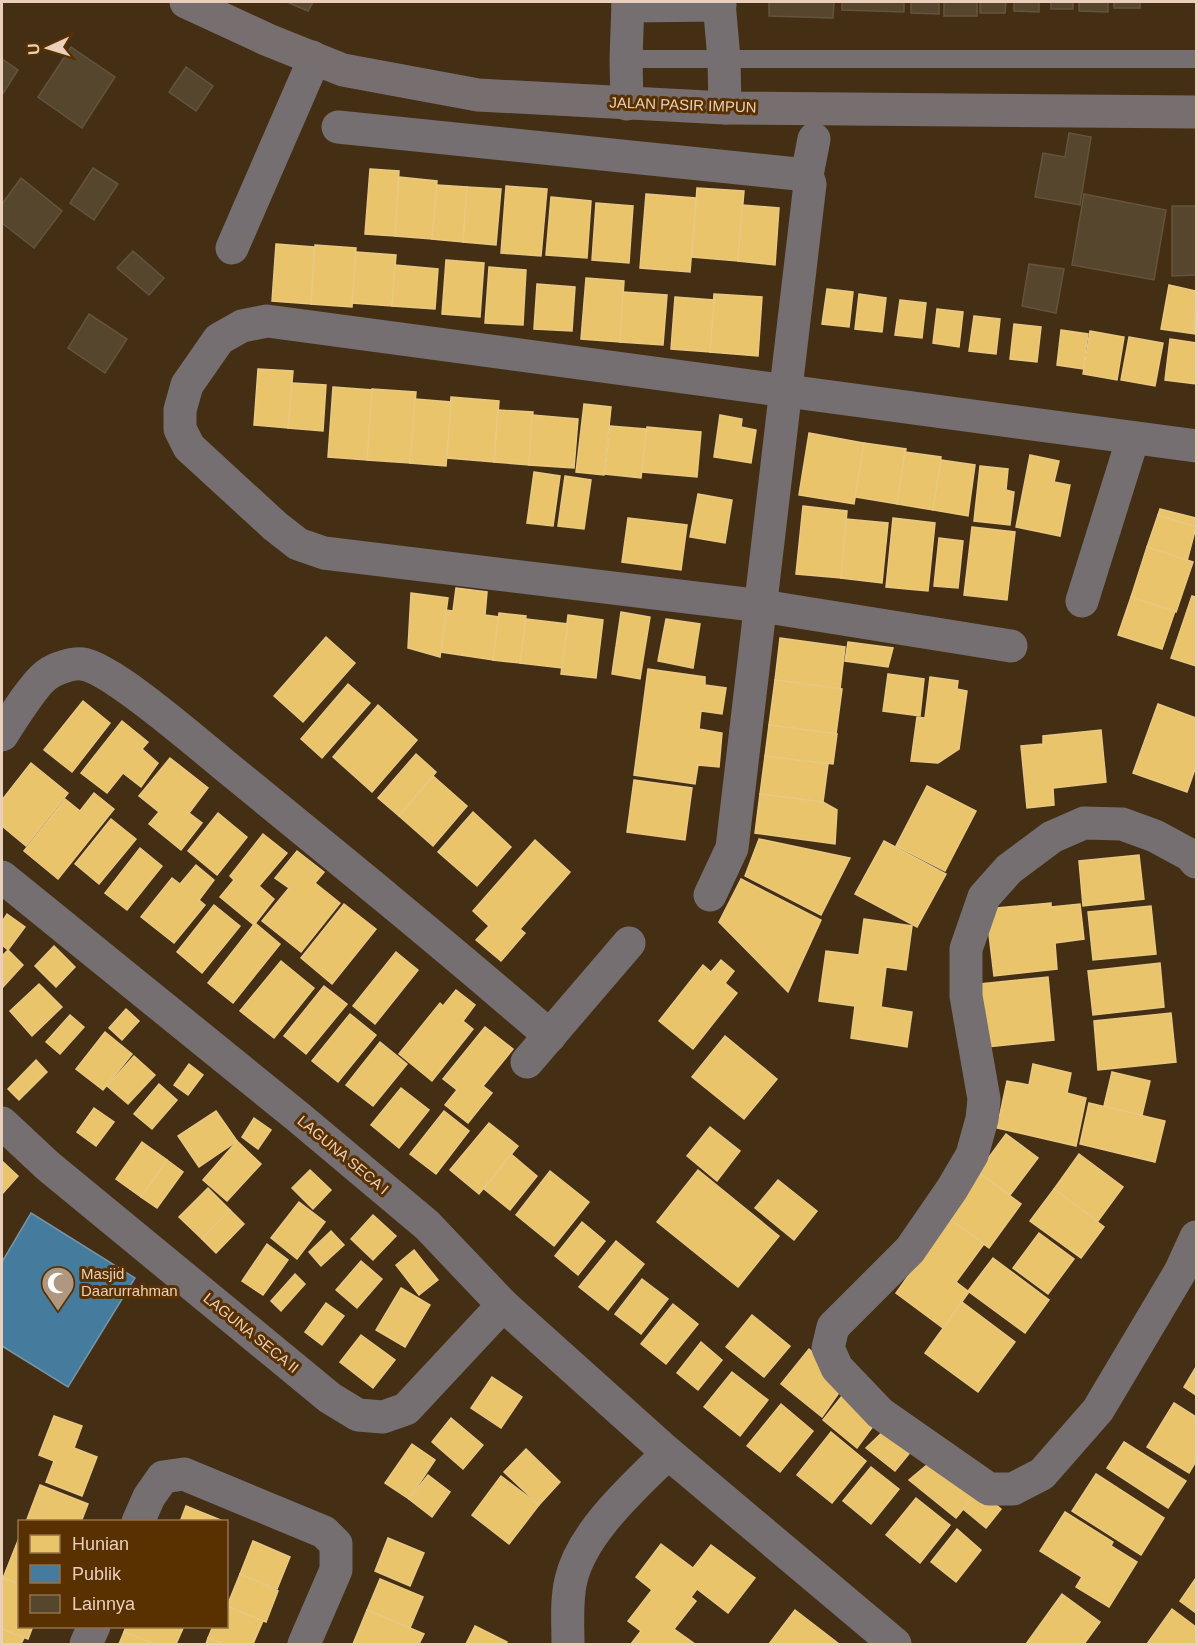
<svg xmlns="http://www.w3.org/2000/svg" width="1198" height="1646" viewBox="0 0 1198 1646" font-family="Helvetica,sans-serif">
<style>
.homes{fill:#e9c46a;stroke:#e9c882;stroke-width:1.5}
.public{fill:#457b9d;stroke:#7694a6;stroke-width:1.5}
.building{fill:#56462e;stroke:#64543e;stroke-width:1.5}
.lines{fill:none;stroke-linecap:round;stroke-linejoin:round}
.lane{stroke:#756f72;stroke-width:18}
.street{stroke:#756f72;stroke-width:33}
.secondary{stroke:#776f6f;stroke-width:33}
.labels{text-anchor:middle;stroke-width:6;stroke-linejoin:round;paint-order:stroke}
.street-label{font-size:15px;fill:#ead0ba;stroke:#593000}
.poi-label{font-size:15px;fill:#ead0ba;stroke:#593000;text-anchor:start}
</style>
<rect width="100%" height="100%" fill="#452f14"/>
<g class="homes">
<path d="M370,169l29,2 -4,65 -30,-2z"/>
<path d="M399,177l38,4 -5,58 -37,-3z"/>
<path d="M437,185l30,2 -4,55 -31,-3z"/>
<path d="M506,186l41,3 -6,67 -40,-3z"/>
<path d="M467,187l34,2 -5,56 -33,-3z"/>
<path d="M697,188l47,3 -6,70 -46,-4z"/>
<path d="M646,194l50,4 -6,74 -50,-4z"/>
<path d="M551,197l40,4 -4,57 -41,-3z"/>
<path d="M596,203l37,3 -4,57 -37,-3z"/>
<path d="M742,205l37,3 -4,57 -37,-4z"/>
<path d="M276,244l38,3 -3,57 -39,-3z"/>
<path d="M315,245l41,3 -4,59 -41,-3z"/>
<path d="M356,252l40,3 -4,51 -40,-3z"/>
<path d="M446,260l38,3 -4,54 -38,-3z"/>
<path d="M395,265l43,4 -3,40 -43,-3z"/>
<path d="M489,267l37,3 -3,55 -38,-2z"/>
<path d="M586,278l38,3 -4,61 -39,-3z"/>
<path d="M537,284l38,3 -3,44 -38,-2z"/>
<path d="M1169,285l27,6 -1,43 -34,-5z"/>
<path d="M827,289l26,3 -4,35 -27,-3z"/>
<path d="M623,292l44,3 -4,50 -43,-3z"/>
<path d="M714,294l48,3 -4,59 -48,-4z"/>
<path d="M859,294l27,4 -4,34 -27,-3z"/>
<path d="M675,297l39,3 -4,52 -39,-3z"/>
<path d="M900,300l26,3 -4,35 -27,-3z"/>
<path d="M937,309l26,3 -4,35 -26,-4z"/>
<path d="M974,316l26,3 -4,35 -27,-3z"/>
<path d="M1014,324l27,3 -4,35 -27,-3z"/>
<path d="M1061,330l27,4 -5,35 -26,-4z"/>
<path d="M1090,331l34,6 -7,43 -34,-6z"/>
<path d="M1129,337l34,6 -8,43 -34,-6z"/>
<path d="M1170,339l26,4v41l-31,-4z"/>
<path d="M258,369l35,2 -5,57 -34,-3z"/>
<path d="M292,383l34,2 -3,46 -35,-3z"/>
<path d="M333,387l40,3 -6,70 -39,-3z"/>
<path d="M372,389l44,3 -6,71 -43,-3z"/>
<path d="M451,397l48,4 -5,61 -47,-4z"/>
<path d="M415,399l36,3 -5,64 -36,-3z"/>
<path d="M584,404l27,3 -7,68 -28,-3z"/>
<path d="M498,410l35,2 -4,53 -35,-3z"/>
<path d="M532,415l46,4 -4,49 -45,-3z"/>
<path d="M720,415l22,4 -1,8 15,3 -5,33 -37,-6z"/>
<path d="M610,426l36,3 -5,49 -36,-4z"/>
<path d="M647,427l54,5 -4,45 -55,-5z"/>
<path d="M809,433l55,10 -10,61 -55,-9z"/>
<path d="M864,443l42,6 -9,55 -42,-7z"/>
<path d="M905,452l36,5 -8,53 -36,-6z"/>
<path d="M1030,455l29,6 -5,21 16,3 -10,51 -44,-9z"/>
<path d="M941,460l34,5 -7,51 -35,-6z"/>
<path d="M980,466l28,3 -2,21 8,2 -4,33 -36,-4z"/>
<path d="M534,472l26,4 -7,50 -26,-3z"/>
<path d="M565,476l26,4 -7,49 -26,-3z"/>
<path d="M698,494l34,6 -7,43 -35,-6z"/>
<path d="M803,506l44,5 -6,67 -45,-4z"/>
<path d="M1160,509l36,9v9l-38,-12z"/>
<path d="M1158,515l38,12 -9,34 -40,-14z"/>
<path d="M628,518l59,7 -6,45 -59,-8z"/>
<path d="M893,518l42,5 -7,68 -42,-4z"/>
<path d="M846,519l42,4 -6,60 -41,-5z"/>
<path d="M972,527l43,5 -8,68 -43,-5z"/>
<path d="M939,538l24,3 -5,47 -24,-2z"/>
<path d="M1147,547l46,15 -17,50 -45,-15z"/>
<path d="M456,588l31,4 -2,23 14,2 -6,43 -52,-8 5,-42 7,1z"/>
<path d="M411,593l37,5 -8,59 -32,-9z"/>
<path d="M1192,596l4,1v69l-25,-8z"/>
<path d="M1131,597l44,14 -13,38 -44,-14z"/>
<path d="M621,612l29,5 -10,62 -28,-5z"/>
<path d="M499,613l27,3 -6,47 -27,-3z"/>
<path d="M568,615l35,5 -7,58 -35,-4z"/>
<path d="M526,619l42,5 -6,44 -42,-5z"/>
<path d="M666,619l34,5 -7,44 -35,-7z"/>
<path d="M326,637l29,26 -52,59 -29,-26z"/>
<path d="M780,638l65,9 -5,42 -65,-9z"/>
<path d="M848,642l45,6 -5,19 -43,-6z"/>
<path d="M648,669l57,8v8l21,3 -4,26 -21,-3 -2,18 23,4 -3,34 -21,-2 -3,19 -61,-9z"/>
<path d="M888,674l36,5 -4,37 -37,-5z"/>
<path d="M930,677l28,4 -1,8 10,2 -8,58 -21,14 -27,-2 6,-44 8,1z"/>
<path d="M775,680l67,9 -6,45 -67,-9z"/>
<path d="M348,684l22,19 -48,55 -21,-19z"/>
<path d="M83,701l27,22 -38,49 -28,-22z"/>
<path d="M1158,704l38,14v48l-9,26 -54,-19z"/>
<path d="M378,705l39,35 -45,52 -39,-35z"/>
<path d="M122,721l26,21 -6,7 16,14 -17,24 -18,-14 -16,20 -26,-20z"/>
<path d="M769,725l68,9 -4,30 -68,-8z"/>
<path d="M1101,730l5,52 -53,6 1,17 -27,3 -6,-62 22,-2v-8z"/>
<path d="M416,754l20,18 -37,44 -21,-18z"/>
<path d="M765,756l63,8 -5,38 -63,-8z"/>
<path d="M170,758l38,30 -19,25 13,10 -21,27 -32,-26 10,-12 -20,-16z"/>
<path d="M31,763l37,30 -42,53 -24,-20v-26z"/>
<path d="M433,776l34,30 -34,40 -34,-30z"/>
<path d="M634,780l58,8 -7,52 -58,-8z"/>
<path d="M927,786l49,25 -31,60 -49,-25z"/>
<path d="M94,793l20,16 -56,70 -34,-28 41,-52 15,12z"/>
<path d="M760,794l63,8 14,8 -2,34 -80,-11z"/>
<path d="M473,812l38,35 -34,39 -39,-34z"/>
<path d="M218,813l29,24 -30,38 -29,-24z"/>
<path d="M111,819l25,20 -37,45 -24,-20z"/>
<path d="M263,834l24,19 -28,33 15,13 -20,26 -34,-28 14,-17 -4,-4z"/>
<path d="M759,839l91,19 -29,57 -76,-39z"/>
<path d="M535,840l35,32 -50,57 5,4 -24,28 -25,-21 13,-14 -16,-15z"/>
<path d="M884,841l62,33 -29,53 -62,-33z"/>
<path d="M140,848l22,18 -35,44 -22,-17z"/>
<path d="M297,851l27,21 -9,11 25,20 -39,49 -39,-31 27,-33 -14,-10z"/>
<path d="M1139,855l5,44 -61,7 -4,-45z"/>
<path d="M196,865l18,15 -15,20 6,5 -31,38 -33,-26 31,-39 8,6z"/>
<path d="M741,879l80,41 -33,72 -69,-70z"/>
<path d="M1051,903v4l29,-3 4,35 -29,4 2,26 -63,7 -8,-67z"/>
<path d="M344,904l32,25 -44,55 -31,-26z"/>
<path d="M214,905l26,21 -38,47 -25,-21z"/>
<path d="M1151,906l5,48 -63,6 -5,-48z"/>
<path d="M7,914l18,13 -17,23 -6,-5v-23z"/>
<path d="M864,919l48,7 -6,44 -20,-3 -5,40 31,5 -5,35 -56,-9 4,-32 -36,-5 7,-50 33,4z"/>
<path d="M255,923l25,21 -47,59 -25,-20z"/>
<path d="M54,946l21,21 -19,20 -21,-21z"/>
<path d="M8,950l15,15 -21,23v-32z"/>
<path d="M396,952l22,18 -43,54 -22,-18z"/>
<path d="M721,960l13,11 -9,12 12,10 -44,56 -34,-28 44,-56 8,7z"/>
<path d="M281,961l33,27 -40,50 -34,-27z"/>
<path d="M1160,963l4,44 -71,8 -5,-44z"/>
<path d="M1048,977l6,63 -67,7 -7,-63z"/>
<path d="M39,984l23,23 -30,29 -22,-25z"/>
<path d="M324,986l23,18 -41,50 -22,-18z"/>
<path d="M456,990l19,15 -12,16 10,8 -41,52 -33,-27 41,-51 3,3z"/>
<path d="M126,1009l13,12 -17,19 -13,-12z"/>
<path d="M1171,1013l5,49 -78,8 -4,-49z"/>
<path d="M350,1014l26,21 -38,47 -26,-21z"/>
<path d="M70,1015l14,12 -24,27 -14,-12z"/>
<path d="M485,1027l28,22 -30,37 9,7 -24,30 -23,-18 12,-15 -14,-11z"/>
<path d="M105,1032l27,22 -29,36 -27,-21z"/>
<path d="M725,1036l52,43 -33,40 -52,-42z"/>
<path d="M380,1042l27,22 -34,42 -27,-21z"/>
<path d="M134,1056l21,19 -27,29 -21,-18z"/>
<path d="M36,1060l11,12 -28,28 -11,-11z"/>
<path d="M189,1064l14,11 -15,20 -14,-10z"/>
<path d="M1033,1064l38,9 -4,20 19,5 -10,48 -79,-18 10,-47 22,4z"/>
<path d="M1112,1072l38,9 -8,34 -38,-9z"/>
<path d="M159,1084l18,16 -25,29 -18,-15z"/>
<path d="M401,1088l28,22 -30,38 -28,-23z"/>
<path d="M1089,1103l76,18 -10,41 -75,-18z"/>
<path d="M94,1108l20,14 -18,24 -19,-14z"/>
<path d="M216,1111l21,30 -38,26 -21,-31z"/>
<path d="M444,1111l25,20 -33,43 -26,-20z"/>
<path d="M254,1118l17,12 -13,19 -16,-12z"/>
<path d="M489,1123l29,23 -39,48 -29,-24z"/>
<path d="M710,1127l30,24 -23,30 -30,-25z"/>
<path d="M1006,1134l32,24 -28,37 -32,-23z"/>
<path d="M237,1141l24,23 -34,37 -24,-21z"/>
<path d="M142,1142l25,18 -26,37 -25,-18z"/>
<path d="M511,1154l26,22 -27,34 -26,-21z"/>
<path d="M1079,1154l44,33 -25,34 -44,-32z"/>
<path d="M167,1160l16,12 -26,36 -16,-11z"/>
<path d="M2,1161l16,15 -16,18z"/>
<path d="M310,1170l21,20 -18,19 -21,-21z"/>
<path d="M698,1170l81,66 -41,51 -81,-65z"/>
<path d="M550,1171l39,31 -35,44 -38,-31z"/>
<path d="M978,1172l43,32 -32,44 -43,-32z"/>
<path d="M778,1180l39,31 -23,29 -39,-32z"/>
<path d="M208,1188l22,22 -28,29 -23,-22z"/>
<path d="M1054,1189l50,38 -23,31 -51,-37z"/>
<path d="M299,1202l26,20 -28,37 -26,-21z"/>
<path d="M230,1210l14,14 -28,29 -14,-14z"/>
<path d="M373,1215l23,21 -23,24 -22,-21z"/>
<path d="M946,1216l38,28 -28,38 13,10 -26,36 -47,-35 25,-35z"/>
<path d="M582,1222l23,19 -27,34 -23,-19z"/>
<path d="M331,1231l13,14 -23,21 -12,-14z"/>
<path d="M1039,1233l35,26 -26,35 -35,-26z"/>
<path d="M616,1241l28,23 -36,46 -29,-23z"/>
<path d="M267,1244l21,16 -25,35 -21,-14z"/>
<path d="M414,1250l24,30 -19,15 -23,-30z"/>
<path d="M993,1258l56,42 -24,33 -57,-42z"/>
<path d="M361,1261l21,18 -25,29 -21,-18z"/>
<path d="M295,1274l10,10 -24,27 -10,-10z"/>
<path d="M642,1279l26,20 -27,35 -26,-20z"/>
<path d="M401,1288l29,17 -25,42 -29,-17z"/>
<path d="M962,1302l53,40 -37,50 -53,-39z"/>
<path d="M326,1303l18,13 -22,29 -17,-13z"/>
<path d="M673,1304l25,20 -32,40 -25,-20z"/>
<path d="M752,1315l38,31 -26,31 -38,-30z"/>
<path d="M361,1335l34,25 -22,28 -33,-26z"/>
<path d="M701,1342l21,18 -24,30 -21,-17z"/>
<path d="M809,1349l36,35 -23,33 -41,-33z"/>
<path d="M1196,1367v28l-12,-8z"/>
<path d="M732,1372l36,28 -28,36 -36,-29z"/>
<path d="M492,1377l30,20 -21,31 -30,-20z"/>
<path d="M850,1386l29,32 -22,30 -34,-28z"/>
<path d="M1174,1403l22,14v44l-7,12 -42,-26z"/>
<path d="M781,1404l32,27 -33,41 -33,-26z"/>
<path d="M54,1416l28,10 -8,22 23,9 -15,39 -36,-14 8,-21 -15,-6z"/>
<path d="M451,1418l32,27 -20,24 -31,-27z"/>
<path d="M891,1424l25,21 -21,26 -29,-23z"/>
<path d="M831,1432l35,29 -34,42 -35,-28z"/>
<path d="M1124,1442l62,39 -18,27 -61,-40z"/>
<path d="M412,1444l23,16 -26,39 -24,-16z"/>
<path d="M526,1449l34,33 -21,23 -35,-33z"/>
<path d="M933,1460l46,30 -23,28 -47,-38z"/>
<path d="M871,1467l28,22 -28,35 -28,-23z"/>
<path d="M1096,1474l68,44 -23,37 -69,-44z"/>
<path d="M428,1475l22,17 -18,25 -23,-18z"/>
<path d="M501,1476l38,29 -30,39 -37,-29z"/>
<path d="M40,1485l48,19 -7,18h-55z"/>
<path d="M979,1490l22,19 -15,19 -23,-19z"/>
<path d="M916,1498l34,27 -30,38 -34,-28z"/>
<path d="M186,1506l37,15 -43,1z"/>
<path d="M1065,1512l48,30 -2,4 26,16 -28,45 -33,-20 6,-10 -42,-26z"/>
<path d="M957,1529l24,21 -25,32 -25,-20z"/>
<path d="M19,1538h1v47l-17,-7z"/>
<path d="M388,1538l36,15 -14,33 -35,-15z"/>
<path d="M253,1541l37,16 -13,32 -37,-15z"/>
<path d="M661,1544l32,24 18,-23 44,33 -27,35 -31,-24 -6,8 5,4 -22,28 21,15h-64l10,-13 -13,-10 24,-31 -16,-13z"/>
<path d="M240,1574l38,17 -12,31 -39,-16z"/>
<path d="M3,1578l17,7v41h13l-5,13 -26,-10v-46z"/>
<path d="M1196,1578v35l-16,-12z"/>
<path d="M380,1579l43,18 -13,31 -43,-18z"/>
<path d="M1062,1594l38,28 -16,22h-58z"/>
<path d="M226,1606l37,15 -10,23h-29l-16,-6 5,-12h13z"/>
<path d="M1172,1609l24,18v17h-49z"/>
<path d="M367,1610l57,24 -5,10h-66z"/>
<path d="M795,1610l44,34h-70z"/>
<path d="M126,1626h58l-8,18h-22l-30,-12z"/>
<path d="M475,1626l32,16 -2,2h-39z"/>
<path d="M2,1629l22,9 -3,6h-19z"/>
<path d="M124,1632l30,12h-35z"/>
<path d="M208,1638l16,6h-18z"/>
</g>
<path class="public" d="M31,1213l104,65 -67,109 -66,-41v-84z"/>
<g class="building">
<path d="M287,2h26l-5,9z"/>
<path d="M769,2h65l-1,16 -64,-2z"/>
<path d="M842,2h62v10l-62,-2z"/>
<path d="M911,2h28v12l-28,-1z"/>
<rect x="944" y="2" width="33" height="14"/>
<path d="M980,2h26l-1,11h-25z"/>
<path d="M1014,2h25v10l-25,-1z"/>
<rect x="1051" y="2" width="22" height="7"/>
<path d="M1079,2h29v10l-29,-1z"/>
<rect x="1114" y="2" width="26" height="6"/>
<path d="M71,47l44,30 -33,51 -44,-31z"/>
<path d="M2,59l16,11 -16,25z"/>
<path d="M186,67l27,19 -17,25 -27,-19z"/>
<path d="M1069,133l22,4 -11,68 -45,-8 8,-44 22,4z"/>
<path d="M93,168l25,16 -24,36 -24,-17z"/>
<path d="M21,178l41,33 -28,37 -32,-25v-19z"/>
<path d="M1084,194l82,16 -12,70 -82,-15z"/>
<path d="M1172,206h24v69l-24,1z"/>
<path d="M133,251l31,27 -15,17 -32,-27z"/>
<path d="M1029,264l35,5 -8,44 -34,-7z"/>
<path d="M89,314l38,25 -22,34 -37,-25z"/>
</g>
<g class="lines">
<path class="lane" d="M626,59h570"/>
<g class="street">
<path d="M719,2l5,57 1,49"/>
<path d="M628,6l92,-1"/>
<path d="M627,104l-1,-45 2,-57"/>
<path d="M338,127l469,48"/>
<path d="M232,248l77,-177 3,-14"/>
<path d="M1082,601l51,-163"/>
<path d="M1011,646l-249,-40 -438,-53 -26,-9 -23,-18 -86,-79 -9,-18v-19l7,-25 32,-46 23,-13 25,-5 929,125"/>
<path d="M2,735c9,-14 33,-53 46,-61 8,-6 25,-11 34,-10 29,3 120,83 147,105 108,88 216,176 321,267"/>
<path d="M1196,862l-6,-7 -35,-19 -33,-12 -38,-1 -32,14 -43,32 -25,28 -18,52v47l18,103 -2,20 -10,36 -20,34 -42,61 -77,77 -5,21 9,20 43,45 109,76h24l29,-15 56,-64 82,-138 16,-35"/>
<path d="M2,877l295,239 130,109 76,80 165,148 227,191"/>
<path d="M710,895l22,-47 78,-664 -3,-9 7,-36"/>
<path d="M527,1062l102,-119"/>
<path d="M2,1123l46,43 282,232 28,17 25,2 23,-8 97,-104"/>
<path d="M138,1522l11,-25 14,-20 21,-3 140,58 12,12v26l-32,74"/>
<path d="M86,1644l8,-18"/>
<path d="M568,1644c0,-21 -2,-43 3,-64 11,-48 63,-93 97,-127"/>
</g>
<path class="secondary" d="M186,2l82,38 75,30 135,25 247,13 471,4"/>
</g>
<defs>
<g id="mosque-pin" transform="scale(1.725)"><path d="M0 17L-7.5 6A9.5 9.5 0 1 1 7.5 6Z" fill="#b09880" stroke="#593000"/><path d="M3.5-4.9A6 6 0 1 0 3.5 4.9A5 5 0 1 1 3.5-4.9Z" fill="#fff"/></g>
</defs>
<g fill-rule="evenodd">
<use href="#mosque-pin" x="58" y="1283"/>
</g>
<g class="labels">
<g class="street-label">
<text transform="translate(683 105) rotate(2)" y="5">JALAN PASIR IMPUN</text>
<text transform="translate(343 1155) rotate(40)" y="5">LAGUNA SECA I</text>
<text transform="translate(251 1333) rotate(39)" y="5">LAGUNA SECA II</text>
</g>
<g class="poi-label">
<text x="81" y="1279">Masjid<tspan x="81" dy="17">Daarurrahman</tspan></text>
</g>
</g>
<rect width="1198" height="1646" fill="none" stroke="#ead0ba" stroke-width="6"/>
<rect x="18" y="1520" width="210" height="108" fill="#593000" stroke="#93704a" stroke-width="1.5"/>
<rect x="30" y="1535" width="30" height="18" fill="#e9c46a" stroke="#93704a" stroke-width="1.5"/>
<text x="72" y="1550" font-size="18" fill="#ead0ba">Hunian</text>
<rect x="30" y="1565" width="30" height="18" fill="#457b9d" stroke="#93704a" stroke-width="1.5"/>
<text x="72" y="1580" font-size="18" fill="#ead0ba">Publik</text>
<rect x="30" y="1595" width="30" height="18" fill="#56462e" stroke="#93704a" stroke-width="1.5"/>
<text x="72" y="1610" font-size="18" fill="#ead0ba">Lainnya</text>
<g transform="translate(48 48) rotate(266)" stroke="#593000" stroke-width="4.5" paint-order="stroke">
<path d="M0-4.5L10 22L0 15L-10 22Z" fill="#ead0ba"/>
<text y="-9" font-size="16" font-weight="bold" text-anchor="middle" fill="#ead0ba">U</text>
</g>
</svg>
